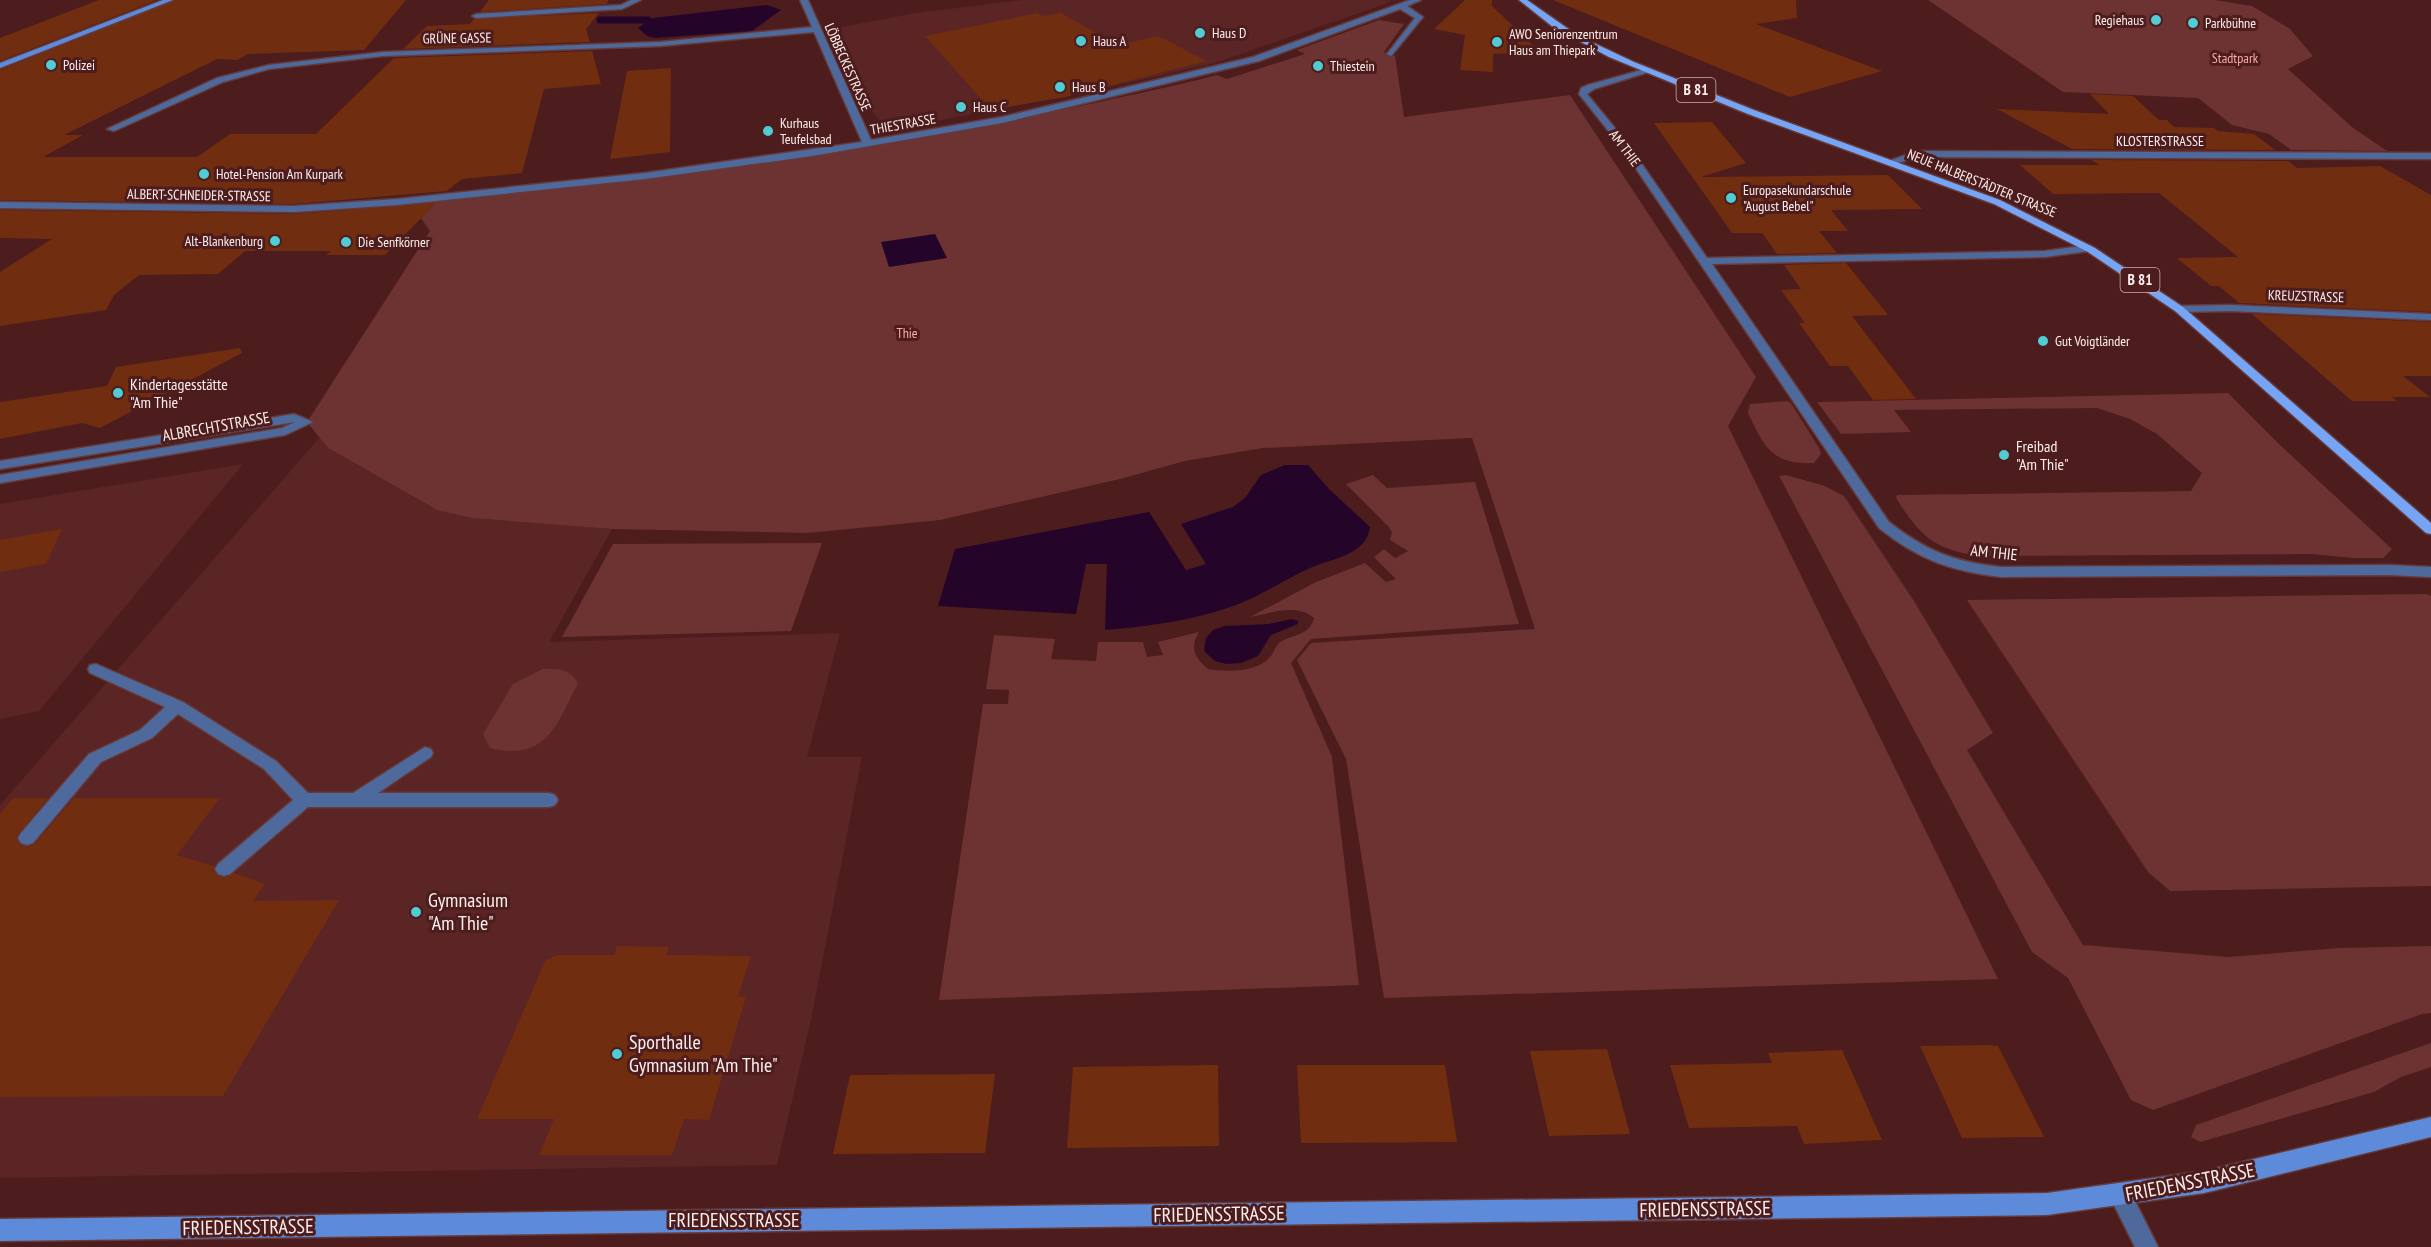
<svg xmlns="http://www.w3.org/2000/svg" width="2431" height="1247" viewBox="0 0 2431 1247" font-family="'PT Sans Narrow',sans-serif">
<style>
.built{fill:#5b2425}
.green{fill:#6d3232}
.water{fill:#240529}
.lines{fill:none;stroke-linecap:round;stroke-linejoin:round}
.stream{stroke:#240529;stroke-width:7}
.building{fill:#712d10}
.street-casing{stroke:#663a3a;stroke-width:3}
.secondary-casing{stroke:#663a3a;stroke-width:3}
.primary-casing{stroke:#663a3a;stroke-width:3}
.street{fill:#4e6a9c;fill-rule:evenodd}
.secondary{fill:#5e8ada;fill-rule:evenodd}
.primary{fill:#77a5f6;fill-rule:evenodd}
.poi-dot{fill:#51ccd4;stroke:#4d1c1d;stroke-width:2}
.labels{text-anchor:middle;stroke-width:6;stroke-linejoin:round;paint-order:stroke}
.far-poi-label{font-size:14px;fill:#fdefee;stroke:#4d1c1d;text-anchor:start}
.far-street-label{font-size:14px;fill:#fdefee;stroke:#4d1c1d}
.far-park-label{font-size:14px;fill:#fbaaa7;stroke:#4d1c1d}
.shield{fill:#4d1c1d;stroke:#c8b0af;stroke-width:1.5}
.shield-label{font-size:15px;font-weight:bold;fill:#fdefee}
.poi-label{font-size:16px;fill:#fdefee;stroke:#4d1c1d;text-anchor:start}
.street-label{font-size:16px;fill:#fdefee;stroke:#4d1c1d}
.near-poi-label{font-size:20px;fill:#fdefee;stroke:#4d1c1d;text-anchor:start}
.near-street-label{font-size:20px;fill:#fdefee;stroke:#4d1c1d}
</style>
<rect width="100%" height="100%" fill="#4d1c1d"/>
<g class="built">
<path d="M1022,0h367l2,2 -176,61 -150,34 -6,-3 -34,10 -135,26 -17,-17 -37,-85 80,-15z"/>
<path d="M320,437l8,11 109,62 34,8 141,11 -63,113 291,-9 -33,124h55l-51,263 -34,145 -777,13v-373z"/>
<path d="M243,464l-204,247 -39,8v-215z"/>
</g>
<g class="green">
<path d="M1928,0h287l37,6 38,23 23,27 -25,13 64,58 35,24 -96,-1 -22,-16 -37,-9 -34,-27 -135,-6z"/>
<path d="M1379,20l25,4 -20,28 11,4 9,61 166,-22 186,282 -28,49 270,553 -614,19 -38,-239 -49,-99 14,-17 224,-14 -63,-191 -209,10 -78,13 -65,18 -180,41 -132,13 -196,-4 -141,-11 -34,-8 -109,-62 -21,-26 123,-191 -19,-27c220,-23 439,-48 655,-95 51,-11 101,-21 151,-34l10,4 78,-25 -8,-4z"/>
<path d="M2228,393l51,51 113,105 -9,9h-29l-44,-4 -330,2c-46,-6 -60,-20 -84,-58l1,-3 294,-4 11,-18 -45,-39 -27,-15 -33,-11 -203,2 17,22 -70,2 -24,-32z"/>
<path d="M1787,401l4,2 28,45 2,6 -7,9c-42,2 -50,-16 -66,-50l2,-9z"/>
<path d="M1373,475l14,13 88,-6 44,142 -208,15 -20,24 41,94 27,228 -420,15 44,-296h25l1,-14 -23,-1 8,-54 61,4 -4,20 45,2 2,-19h45l4,15 16,-2 -5,-13 41,-10c-10,16 -4,26 9,37 19,3 49,4 63,-13 3,-4 5,-12 11,-15 13,-7 28,-6 32,-23 -17,-15 -43,-5 -64,-1l66,-35 49,-19 21,19 10,-3 -22,-22 10,-8 11,9 13,-7 -18,-11 2,-8 -4,-6 -42,-42z"/>
<path d="M1786,475l39,11 19,10 70,105 79,132 -26,17 116,195 146,12 110,-9 92,-2v67l-9,1 -269,96 -22,-10 -63,-122 -36,-26 -253,-476z"/>
<path d="M822,543l-31,88 -229,6 51,-93z"/>
<path d="M2426,594l5,2v290l-261,5 -22,-19 -181,-272z"/>
<path d="M543,669c16,0 26,-1 35,14 -21,42 -32,79 -88,65l-7,-14 30,-50z"/>
<path d="M2431,1043v24l-30,10 -27,15 -174,50 -9,-5 5,-12z"/>
</g>
<g class="water">
<path d="M767,5l14,5 -29,21 -97,7 -8,-2 -9,-8 15,-10z"/>
<path d="M935,234l12,24 -58,9 -8,-25z"/>
<path d="M1285,465h23l21,24 41,38c-4,29 -38,31 -60,41 -25,11 -49,28 -74,37 -43,16 -87,21 -131,25l2,-66h-21l-10,50 -138,-8 17,-57 194,-37 37,58 20,-6 -25,-40 52,-17 12,-9 16,-23z"/>
<path d="M1292,619l6,2v3l-27,11 -13,21 -17,7 -15,1 -11,-3 -11,-10 2,-13 7,-8 12,-4 44,-2z"/>
</g>
<g class="lines">
<path class="stream" d="M600,20h48"/>
</g>
<g class="building">
<path d="M99,0h58l-157,61v-23z"/>
<path d="M175,0h231l-42,50 -116,4 -11,6 -20,-1 -153,76h19l-40,22h154l33,-23h86l78,-76 198,-7 9,33 -57,5 -22,84 -60,6 -15,12 -153,13 -294,-4v-130z"/>
<path d="M489,0h120l-3,4 -126,8z"/>
<path d="M1465,0h27v6l48,46 -47,2v18l-33,-2 5,-35 -31,-6z"/>
<path d="M1553,0h243l1,18 -41,6 126,47 -92,26z"/>
<path d="M599,13l-13,16 4,13 -187,7 24,-23 43,-2 4,-5z"/>
<path d="M1037,13l5,3 19,-3 57,32 40,-9 49,25 -142,36 -74,13 -66,-74z"/>
<path d="M671,68l-1,84 -60,7 17,-88z"/>
<path d="M2090,94l43,2 26,24h8l7,7 40,1 4,3 36,3 21,16 -203,-1 -75,-40 112,5z"/>
<path d="M1712,122l34,41 -45,14 187,-2 34,34 -91,1 17,21h-29l18,22 -60,1 -15,-21h-30l-78,-110z"/>
<path d="M2091,160l197,1 9,7 83,-2 51,29v117l-192,-9 -20,-17h-8l-34,-28 61,-1 -79,-64 -106,1 -33,-29h80z"/>
<path d="M436,203l-51,52h-59l5,-4h-86l-27,23 -79,1 -25,20 -8,15 -106,16v-54l52,-33 -52,-1v-28l294,4z"/>
<path d="M1846,263l42,52 -36,1 64,83 -43,1 -25,-34h-18l-31,-43h6l-24,-33 20,-1 -17,-24z"/>
<path d="M2252,314l179,8v54h-28l27,21h-38l5,4h-45z"/>
<path d="M240,348l2,5 -142,75 -18,-5 -82,16v-37l107,-16 9,-19z"/>
<path d="M62,529l-16,35 -46,8v-32z"/>
<path d="M13,798h35l-32,39 3,7 9,3 7,-3 39,-46h146l-43,57 37,11 -1,4 3,5 7,3 12,-5 30,11 -12,17 86,-1 -116,196 -223,1v-283z"/>
<path d="M617,946l52,1 -3,8 85,1 -13,41h8l-37,123 -25,-1 -12,36h-133l15,-36h-77l68,-158 12,-6h57z"/>
<path d="M1990,1045l8,1 46,91 -82,1 -42,-92z"/>
<path d="M1607,1049l23,85 -81,2 -19,-85z"/>
<path d="M1842,1050l40,90 -78,4 -7,-18 -108,2 -19,-63 102,-2 -4,-10z"/>
<path d="M1218,1065l1,81 -152,2 6,-81z"/>
<path d="M1297,1065h148l12,77 -156,1z"/>
<path d="M995,1074l-10,79 -152,1 17,-79z"/>
</g>
<g class="lines">
<g class="street-casing">
<g id="street">
<path d="M631,0h10l-19,9 -146,9 -4,-2 4,-2 145,-9z"/>
<path d="M800,0h8l63,140 131,-23 251,-60 157,-57h11l-14,6 16,11 -32,39 -4,-2 28,-36 -15,-9 -141,52 -257,62 -190,33 -167,23 -248,26 -103,7 -294,-4v-6l294,4 103,-7 248,-26 217,-31 -48,-110 -154,14 -277,10 -114,13 -46,13 -109,49 -7,-2 110,-51 52,-13 114,-13 277,-10 152,-15z"/>
<path d="M1645,69l7,2 -58,18 -7,5 41,50 79,114 338,-7 44,-6 5,3 -5,3 -44,6 -333,7 177,258c37,29 65,40 112,45l389,-2 41,2v10l-41,-2 -389,2c-50,-6 -82,-17 -122,-49l-257,-380 -43,-54 2,-6 7,-3z"/>
<path d="M1917,151l514,2v6l-513,-2 -27,8 -5,-3z"/>
<path d="M2230,305l201,9v6l-201,-9 -51,1 -6,-3 6,-3z"/>
<path d="M294,414l19,8 -28,13 -285,48v-8l282,-47 13,-6 -295,47v-8z"/>
<path d="M96,664l87,38 93,59 32,32h45l72,-46 6,2 2,4 -2,4 -53,36h171l6,2 3,5 -3,5 -6,2h-241l-78,67 -6,2 -6,-2 -3,-5 3,-5 75,-64 -29,-31 -86,-55 -26,24 -51,24 -68,81 -6,2 -6,-2 -3,-5 3,-5 68,-79 51,-24 25,-23 -75,-34 -2,-4 2,-4z"/>
<path d="M2120,1184l8,3 30,60h-23l-26,-52 3,-8z"/>
</g>
</g>
<g class="secondary-casing">
<g id="secondary">
<path d="M163,0h10l-173,68v-5z"/>
<path d="M2431,1117v20l-227,56 -157,22 -2047,26v-22l2047,-26 157,-22z"/>
</g>
</g>
<g class="primary-casing">
<path id="primary" d="M1519,0h8l50,35 57,27 120,48 246,90 95,48 88,59 248,216v11l-5,-1 -251,-222 -87,-59 -94,-48 -246,-90 -139,-57 -56,-30z"/>
</g>
<use href="#street" class="street"/>
<use href="#secondary" class="secondary"/>
<use href="#primary" class="primary"/>
</g>
<g class="poi-dot">
<circle cx="2156" cy="20" r="6"/>
<circle cx="2193" cy="23" r="6"/>
<circle cx="1200" cy="33" r="6"/>
<circle cx="1081" cy="41" r="6"/>
<circle cx="1497" cy="42" r="6"/>
<circle cx="51" cy="65" r="6"/>
<circle cx="1318" cy="66" r="6"/>
<circle cx="1060" cy="87" r="6"/>
<circle cx="961" cy="107" r="6"/>
<circle cx="768" cy="131" r="6"/>
<circle cx="204" cy="174" r="6"/>
<circle cx="1731" cy="198" r="6"/>
<circle cx="275" cy="241" r="6"/>
<circle cx="346" cy="242" r="6"/>
<circle cx="2043" cy="341" r="6"/>
<circle cx="118" cy="393" r="6"/>
<circle cx="2004" cy="455" r="6"/>
<circle cx="416" cy="912" r="6"/>
<circle cx="617" cy="1054" r="6"/>
</g>
<g class="labels">
<g class="far-poi-label">
<text x="2144" y="25" text-anchor="end">Regiehaus</text>
<text x="2205" y="28">Parkbühne</text>
<text x="1212" y="38">Haus D</text>
<text x="1509" y="39">AWO Seniorenzentrum<tspan x="1509" dy="16">Haus am Thiepark</tspan></text>
<text x="1093" y="46">Haus A</text>
<text x="63" y="70">Polizei</text>
<text x="1330" y="71">Thiestein</text>
<text x="1072" y="92">Haus B</text>
<text x="973" y="112">Haus C</text>
<text x="780" y="128">Kurhaus<tspan x="780" dy="16">Teufelsbad</tspan></text>
<text x="216" y="179">Hotel-Pension Am Kurpark</text>
<text x="1743" y="195">Europasekundarschule<tspan x="1743" dy="16">"August Bebel"</tspan></text>
<text x="263" y="246" text-anchor="end">Alt-Blankenburg</text>
<text x="358" y="247">Die Senfkörner</text>
<text x="2055" y="346">Gut Voigtländer</text>
</g>
<g class="far-street-label">
<text transform="translate(457 38) rotate(-1)" y="5">GRÜNE GASSE</text>
<text transform="translate(848 67) rotate(66)" y="5">LÖBBECKESTRASSE</text>
<text transform="translate(903 124) rotate(-10)" y="5">THIESTRASSE</text>
<text x="2160" y="146">KLOSTERSTRASSE</text>
<text transform="translate(1625 148) rotate(53)" y="5">AM THIE</text>
<text transform="translate(1982 183) rotate(22)" y="5">NEUE HALBERSTÄDTER STRASSE</text>
<text transform="translate(199 195) rotate(1)" y="5">ALBERT-SCHNEIDER-STRASSE</text>
<text transform="translate(2306 296) rotate(2)" y="5">KREUZSTRASSE</text>
</g>
<g class="far-park-label">
<text x="2235" y="63">Stadtpark</text>
<text x="907" y="338">Thie</text>
</g>
<g class="shield">
<rect x="1676.5" y="78" width="39" height="24" rx="4.5"/>
<rect x="2120.5" y="268" width="39" height="24" rx="4.5"/>
</g>
<g class="shield-label">
<text x="1696" y="95">B 81</text>
<text x="2140" y="285">B 81</text>
</g>
<g class="poi-label">
<text x="130" y="390">Kindertagesstätte<tspan x="130" dy="18">"Am Thie"</tspan></text>
<text x="2016" y="452">Freibad<tspan x="2016" dy="18">"Am Thie"</tspan></text>
</g>
<g class="street-label">
<text transform="translate(216 426) rotate(-10)" y="6">ALBRECHTSTRASSE</text>
<text transform="translate(1994 552) rotate(6)" y="6">AM THIE</text>
</g>
<g class="near-poi-label">
<text x="428" y="907">Gymnasium<tspan x="428" dy="23">"Am Thie"</tspan></text>
<text x="629" y="1049">Sporthalle<tspan x="629" dy="23">Gymnasium "Am Thie"</tspan></text>
</g>
<g class="near-street-label">
<text transform="translate(2190 1182) rotate(-11)" y="7">FRIEDENSSTRASSE</text>
<text transform="translate(1705 1209) rotate(-1)" y="7">FRIEDENSSTRASSE</text>
<text transform="translate(1219 1214) rotate(-1)" y="7">FRIEDENSSTRASSE</text>
<text x="734" y="1227">FRIEDENSSTRASSE</text>
<text transform="translate(248 1227) rotate(-1)" y="7">FRIEDENSSTRASSE</text>
</g>
</g>
</svg>
